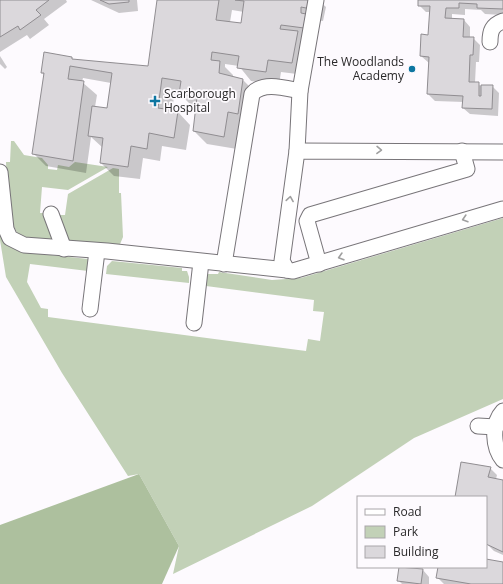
<svg xmlns="http://www.w3.org/2000/svg" width="503" height="584" viewBox="0 0 503 584" font-family="'Open Sans',sans-serif">
<style>
.green{fill:#c2d1b7}
.forest{fill:#adc09e}
.shadow{fill:#0003;fill-rule:evenodd}
.building{fill:#dbd8dc;stroke:#908d91}
.lines{fill:none;stroke-linecap:round;stroke-linejoin:round}
.minor-casing{stroke:#787579;stroke-width:17}
.minor{stroke:#fff;stroke-width:15}
.oneway{stroke:#9f9f9f}
.poi-dot{fill:#0d76a1;stroke:#fdfafe;stroke-width:1.5}
.labels{text-anchor:middle;stroke-width:3.5;stroke-linejoin:round;paint-order:stroke}
.poi-label{font-size:12px;fill:#2a292a;stroke:#fdfafe;text-anchor:end}
</style>
<rect width="100%" height="100%" fill="#fdfafe"/>
<g class="green">
<path d="M11,141h3l10,14 18,3 6,7v4l9,1 1,-5 11,2 6,-5 33,5 -40,23 -26,-3 -2,26h6l8,22 -2,9 -32,-8c-14,-15 -13,-53 -14,-74h4z"/>
<path d="M113,168l6,1v24h2l2,44 -5,12 -48,-4 -12,-30h7l3,-21z"/>
<path d="M0,215l23,37 65,7 2,2 -2,10 -58,-7 -3,18 14,26 7,1v8l258,34 2,-12 12,2 4,-29 -11,-1 1,-11 -108,-14 -1,7 2,-19h11l1,-2 53,8 29,-2 202,-60v181l-89,39 -102,68 -139,68 6,-28 -40,-72 -11,2 -66,-103 -56,-96 -6,-37z"/>
<path d="M112,261l70,7v3h5l2,6v6l-83,-9 1,-8z"/>
</g>
<path class="forest" d="M139,474l40,72 -17,38h-162v-59z"/>
<g class="shadow">
<path d="M0,0h66l1,2 -23,17 5,6 -19,14 -3,-4 -27,17z"/>
<path d="M91,0h46l1,11 -19,2z"/>
<path d="M158,0h160l8,7 -3,14 -9,-1v2l5,5 -2,13 -13,-1 1,36 -24,-3 -2,13 -28,-4 -12,-15 -14,-2v3l8,8v2l10,3 13,13 -19,56 -30,-5 -13,-13 3,-24h-4l-13,-13 1,-3 -6,-1 -3,21 6,1 12,13 -4,25 -24,-4 -2,15 -17,-3 -3,21 -26,-3 -13,-13 2,-15 -12,-11 -5,36 -40,-7 -13,-13 11,-78 -2,-2 29,-15 3,2 75,7zM232,10l12,2 -2,12 -12,-2zM83,78l28,5 -4,26 -12,-2 2,-12 -15,-13z"/>
<path d="M419,0h84v15l-18,-1 -4,-4 -16,-1v6l-13,-1v6h12l6,7v11h3l7,7 -1,17h-3l-1,21 6,3h11l7,7 -1,23 -28,-2 -7,-6 1,-6 -29,-1 -7,-7 1,-31 -8,-7 8,-20 1,-24h-4l-7,-7z"/>
<path d="M0,56l7,11 -2,2 -5,-5z"/>
<path d="M490,468l7,7 -1,4 7,2v74l-9,-4 -7,-7 -1,-47h-30z"/>
<path d="M486,560l17,3v21h-59l-7,-7 2,-10h47z"/>
<path d="M423,570l6,7v7h-27l-4,-4z"/>
</g>
<g class="building">
<path d="M0,0h49l-13,10 5,5 -21,15 -2,-4 -18,11z"/>
<path d="M100,0h29v2l-20,2z"/>
<path d="M157,0h62l-3,20 25,3 3,-22 -9,-1h77l-1,9 -10,-2v6l5,1 -2,14 -23,-3 -1,4 18,2 -6,32 -24,-3 -2,12 -29,-4 2,-12 -27,-4 -1,8 9,1 -1,12 24,6 -5,35 -10,-2 -4,25 -31,-6 4,-34 -18,-3 2,-13 -19,-3 -4,30 20,3 -4,27 -25,-5 -2,16 -16,-3 -3,21 -28,-4 3,-25 -15,-2 4,-30 15,2 5,-35 -42,-7 -2,13 16,2 -11,80 -41,-7 12,-81h-3l3,-21 28,5v2l76,7z"/>
<path d="M418,0h85v9l-26,-1v-4l-18,-1v5h-13l-1,10 19,1 -1,18h11l-1,18h-3l-1,27h10v14h2v-11h12l-1,24 -30,-1 1,-12 -36,-2 2,-37 -9,-1 1,-22 7,1 2,-29h-12z"/>
<path d="M461,462l30,5 -3,10 15,3v72l-17,-8v-47h-31z"/>
<path d="M486,559l17,3v22h-32l-35,-6 2,-11h48z"/>
<path d="M399,567l24,2 -2,15 -24,-3z"/>
</g>
<g class="lines">
<g class="minor-casing">
<g id="minor">
<path d="M490,42c0,-11 2,-17 13,-21"/>
<path d="M297,151l3,-60 16,-91"/>
<path d="M503,152l-206,-1 -15,110 5,9 6,1 210,-62"/>
<path d="M0,172l6,57 4,9 14,7 83,6 180,19"/>
<path d="M51,214l13,35"/>
<path d="M224,264l28,-170c11,-13 33,-6 48,-3"/>
<path d="M319,264l-12,-43 3,-6 157,-46 -5,-18"/>
<path d="M90,309l7,-58"/>
<path d="M194,323l7,-61"/>
<path d="M503,411c-12,13 -10,37 0,49"/>
<path d="M478,426l18,1"/>
</g>
</g>
<use href="#minor" class="minor"/>
</g>
<defs><path id="oneway-chevron" d="M-2-3.5L2.5 0L-2 3.5" fill="none" stroke-width="1.6" stroke-linecap="round" stroke-linejoin="round"/></defs>
<g class="oneway">
<use href="#oneway-chevron" transform="translate(379 150) rotate(1)"/>
<use href="#oneway-chevron" transform="translate(290 199) rotate(-81)"/>
<use href="#oneway-chevron" transform="translate(465 219) rotate(163)"/>
<use href="#oneway-chevron" transform="translate(341 257) rotate(164)"/>
</g>
<g class="poi-dot">
<circle cx="412" cy="69" r="4"/>
<path d="M153 95h4v4h4v4h-4v4h-4v-4h-4v-4h4z"/>
</g>
<g class="labels">
<g class="poi-label">
<text x="404" y="66">The Woodlands<tspan x="404" dy="14">Academy</tspan></text>
<text x="164" y="98" text-anchor="start">Scarborough<tspan x="164" dy="14">Hospital</tspan></text>
</g>
</g>
<rect x="357" y="496" width="130" height="72" fill="#fdfafe" stroke="#a9a6a9"/>
<rect x="365" y="509" width="20" height="6" fill="#ffffff" stroke="#a9a6a9"/>
<text x="393" y="516" font-size="12" fill="#2a292a">Road</text>
<rect x="365" y="526" width="20" height="12" fill="#c2d1b7" stroke="#a9a6a9"/>
<text x="393" y="536" font-size="12" fill="#2a292a">Park</text>
<rect x="365" y="546" width="20" height="12" fill="#dbd8dc" stroke="#a9a6a9"/>
<text x="393" y="556" font-size="12" fill="#2a292a">Building</text>
</svg>
